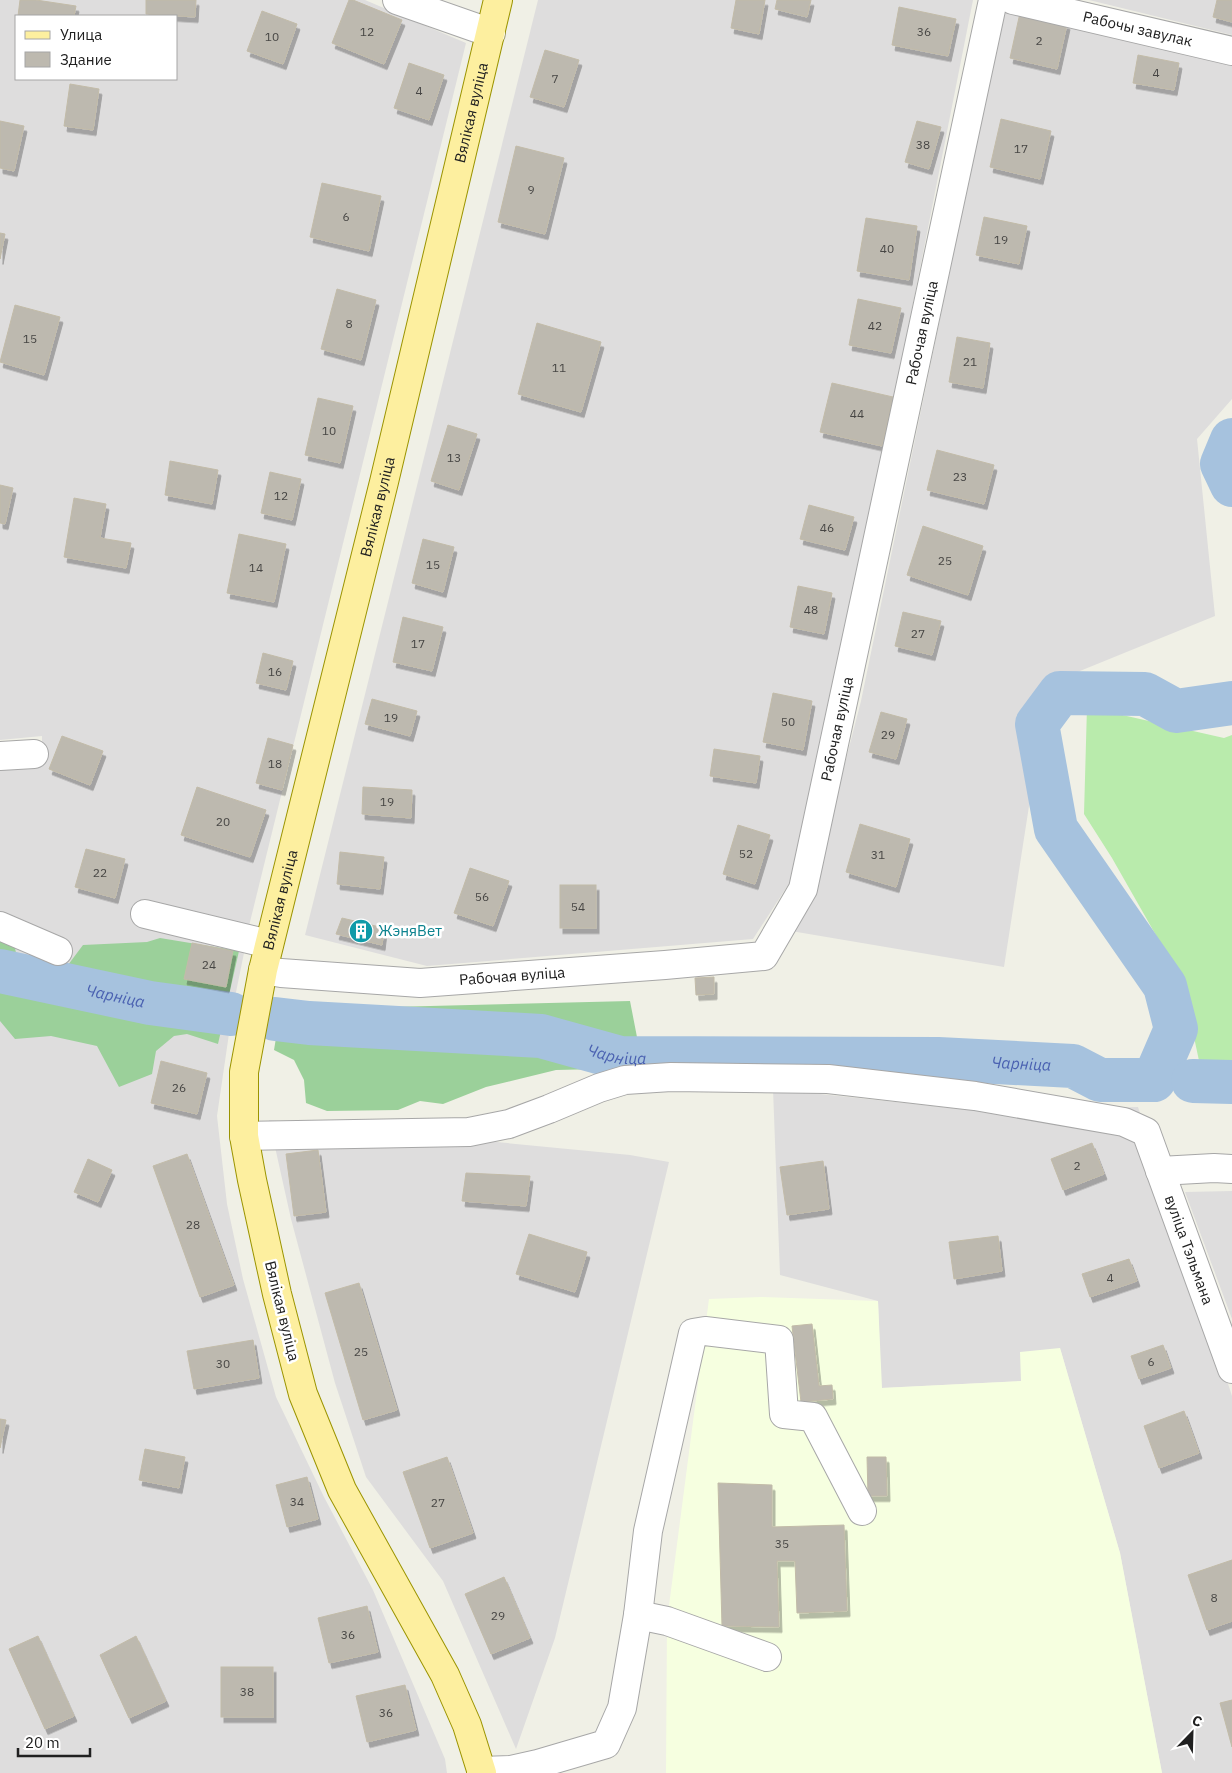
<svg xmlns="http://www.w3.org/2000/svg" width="1232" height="1773" viewBox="0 0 1232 1773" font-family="'IBM Plex Sans',sans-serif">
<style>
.residential{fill:#dedddd;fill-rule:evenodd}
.education{fill:#f6ffe0}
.grass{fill:#b9ebac}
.forest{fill:#9bd09a}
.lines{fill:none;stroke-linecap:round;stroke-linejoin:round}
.river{stroke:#a6c2de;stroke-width:44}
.building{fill:#bdb9af;stroke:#c2bba8;filter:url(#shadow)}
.minor-casing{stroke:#a7a7a7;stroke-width:30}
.major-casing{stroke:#9b9400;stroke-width:30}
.minor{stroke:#fff;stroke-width:28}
.major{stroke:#fdef9f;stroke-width:28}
.labels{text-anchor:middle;stroke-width:5;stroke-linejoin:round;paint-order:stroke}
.number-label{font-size:12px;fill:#474644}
.street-label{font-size:15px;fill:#202020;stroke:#fff}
.culture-label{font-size:15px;fill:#0d838f;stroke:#fff;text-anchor:start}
.water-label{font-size:16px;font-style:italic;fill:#4a61b1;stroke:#fff}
</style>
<defs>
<filter id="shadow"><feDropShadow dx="3" dy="5.5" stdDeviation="0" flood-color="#0004"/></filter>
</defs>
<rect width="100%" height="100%" fill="#f0f0e6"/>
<g class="residential">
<path d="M0,0h365l101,43 -217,883 -106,-27 -6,22 108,27 -11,54 -83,-7 -151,-46v-183l42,-4v-26l-42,4zM16,16h160v63h-160z"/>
<path d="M538,0h435l-107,542 -76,340 -37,57 -326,27 -122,-31z"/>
<path d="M1089,0h143v35z"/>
<path d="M1005,4l227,55v340l-35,40 18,177 -167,68 -44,283 -213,-36 21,-40 49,-190z"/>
<path d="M0,971l151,41 80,8 -14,96 10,88 16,75 33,118 48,100 49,93 72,169 2,14h-447z"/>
<path d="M773,1089l207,22 158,-4 94,289v377h-70l-42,-220 -60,-205 -39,33 -140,7 -3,-87 -98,-26z"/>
<path d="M269,1120l361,35 39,7 -114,476 -39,111 -73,-168 -77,-104 -31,-94 -44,-164z"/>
<path d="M1232,1191v128l-47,-127z"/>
</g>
<path class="education" d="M761,1297l117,4 4,87 139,-7 -1,-29 40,-4 60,205 42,220h-496l1,-152 42,-322z"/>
<path class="grass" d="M1087,707l137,31 8,-3v348l-28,1 -22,-103 -70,-123 -28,-44z"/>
<g class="forest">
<path d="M0,932l14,11 3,15 51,7 15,-20 64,-3 13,-4 79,13 -21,93 -31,-10 -13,2 -18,15 -4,23 -33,13 -22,-41 -46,-10 -36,3 -15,-18z"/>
<path d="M630,1001l13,67 -87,2 -70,17 -43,17 -23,-3 -22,9 -71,1 -21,-8 -2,-23 -10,-20 -20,-10 8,-48 108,5z"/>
</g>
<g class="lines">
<g class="river">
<path d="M1232,440l-10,24 10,21"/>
<path id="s1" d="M0,971l150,32 81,11"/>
<path id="s2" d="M275,1019l34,4 232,13 79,22 318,1 135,7 27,14h54l22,-51 -11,-43 -109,-157 -19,-105 23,-31 85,1 31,17 56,-8"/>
<path d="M1193,1081l39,1"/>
</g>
</g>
<g class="building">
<path d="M20,0h16l40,6 -2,10h-56z"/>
<path d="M146,0h50l-1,17 -49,-3z"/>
<path d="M349,0h4l49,20 -18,44 -52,-21z"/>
<path d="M736,0h29l-6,34 -28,-6z"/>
<path d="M777,0h34l-4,17 -32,-8z"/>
<path d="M1217,0h15v22l-19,-5z"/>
<path d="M899,7l57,12 -8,37 -56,-11z"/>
<path d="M262,11l35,13 -14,40 -36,-13z"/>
<path d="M1020,13l47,11 -10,45 -47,-11z"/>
<path d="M545,50l34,10 -15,47 -34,-10z"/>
<path d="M1138,55l41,8 -5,27 -41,-7z"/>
<path d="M409,63l35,12 -15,45 -35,-12z"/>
<path d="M70,84l29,5 -6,41 -29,-4z"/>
<path d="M1001,119l50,12 -11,48 -50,-12z"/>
<path d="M0,121l24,5 -10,45 -14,-3z"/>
<path d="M917,121l24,6 -12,42 -24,-7z"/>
<path d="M516,146l48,12 -19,76 -47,-12z"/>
<path d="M322,183l59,13 -12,55 -59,-14z"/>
<path d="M984,217l43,9 -8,38 -43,-9z"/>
<path d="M866,218l51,8 -8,54 -52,-9z"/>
<path d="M0,233l5,1 -5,25z"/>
<path d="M337,289l39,11 -15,60 -40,-11z"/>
<path d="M858,299l43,9 -10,45 -42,-8z"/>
<path d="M15,305l45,12 -16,58 -44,-13z"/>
<path d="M537,323l64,19 -20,70 -63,-18z"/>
<path d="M957,337l33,6 -7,45 -34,-6z"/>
<path d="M832,383l61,14 -11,49 -62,-14z"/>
<path d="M318,398l35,8 -13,57 -35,-8z"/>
<path d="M448,425l29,9 -18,56 -28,-9z"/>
<path d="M937,450l57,15 -10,39 -57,-14z"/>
<path d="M170,461l48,9 -6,34 -47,-9z"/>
<path d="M270,472l31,7 -9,41 -31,-7z"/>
<path d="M0,485l13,3 -8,36 -5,-1z"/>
<path d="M74,498l32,6 -6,34 31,5 -5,25 -62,-11z"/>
<path d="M809,505l45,12 -9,33 -45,-11z"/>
<path d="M923,526l60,20 -15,49 -61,-20z"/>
<path d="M239,534l47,10 -12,58 -47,-9z"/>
<path d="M423,539l31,8 -11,45 -31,-9z"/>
<path d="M798,586l34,7 -8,41 -34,-7z"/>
<path d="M903,612l38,9 -9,34 -37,-9z"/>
<path d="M403,617l40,10 -11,44 -39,-9z"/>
<path d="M263,653l30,8 -7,29 -30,-7z"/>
<path d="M773,693l39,8 -9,49 -40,-8z"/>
<path d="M372,699l45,12 -7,25 -45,-12z"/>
<path d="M881,712l26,7 -11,40 -27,-7z"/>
<path d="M62,736l41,15 -13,34 -41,-16z"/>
<path d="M268,738l25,7 -11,45 -26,-7z"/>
<path d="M714,749l46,7 -4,27 -46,-7z"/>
<path d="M197,787l69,23 -16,47 -69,-22z"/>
<path d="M363,787l49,3 -1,28 -49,-4z"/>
<path d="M860,824l50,15 -14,48 -50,-15z"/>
<path d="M738,825l32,10 -15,49 -32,-10z"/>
<path d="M86,849l39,10 -10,39 -40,-11z"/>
<path d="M340,852l44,5 -4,32 -43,-5z"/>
<path d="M470,868l39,13 -16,45 -39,-13z"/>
<rect x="560" y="885" width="36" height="43"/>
<path d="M342,918l42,10 -2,17 -46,-11z"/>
<path d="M192,943l41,8 -7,36 -42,-8z"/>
<path d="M714,977v17l-18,1 -1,-17z"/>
<path d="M161,1061l46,12 -10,41 -46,-11z"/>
<path d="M1092,1143l12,31 -41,16 -12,-31z"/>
<path d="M318,1150l8,62 -32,4 -8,-62z"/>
<path d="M187,1154l47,131 -34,12 -47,-131z"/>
<path d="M88,1159l24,11 -14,32 -24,-10z"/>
<path d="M823,1161l6,48 -42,6 -7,-48z"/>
<path d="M466,1173l64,3 -4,30 -64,-5z"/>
<path d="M529,1234l58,18 -12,40 -59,-18z"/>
<path d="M998,1236l4,35 -48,8 -5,-37z"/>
<path d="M1129,1259l8,22 -47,16 -8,-23z"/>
<path d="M359,1283l38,127 -34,10 -38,-127z"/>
<path d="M812,1324l7,62 13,-1 1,14 -32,3 -9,-76z"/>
<path d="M253,1340l6,38 -65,11 -7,-38z"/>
<path d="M1163,1345l8,23 -32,11 -8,-23z"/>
<path d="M1184,1411l15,42 -40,15 -15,-42z"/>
<path d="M0,1419l6,1 -6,28z"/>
<path d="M145,1449l40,8 -6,31 -40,-8z"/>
<path d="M447,1457l26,76 -43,15 -27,-76z"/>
<path d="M867,1457h19l1,39h-19z"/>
<path d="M307,1477l11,42 -31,8 -11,-42z"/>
<path d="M718,1483l54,2v42l72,-2 3,86 -50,2 -2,-52h-18l2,66 -57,-1z"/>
<path d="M1232,1560v61l-25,9 -19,-55z"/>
<path d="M504,1577l26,61 -39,16 -26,-60z"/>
<path d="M367,1606l11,46 -49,11 -11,-45z"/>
<path d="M38,1636l36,80 -29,13 -36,-80z"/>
<path d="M136,1636l30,65 -37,17 -29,-63z"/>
<rect x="221" y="1667" width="52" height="50"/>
<path d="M405,1685l11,45 -49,12 -11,-46z"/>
<path d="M1232,1700v47l-12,-44z"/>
</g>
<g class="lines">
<g class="minor-casing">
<g id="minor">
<path d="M397,0l94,33"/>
<path id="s3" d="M1013,0l219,51"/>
<path d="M0,756l34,-2"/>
<path d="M145,914l124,30"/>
<path d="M0,926l58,25"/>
<path id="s4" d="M263,970l18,3 139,10 245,-18 99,-9 39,-67 190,-889"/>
<path id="s5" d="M244,1136l225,-4 40,-8 40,-15 50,-21 26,-8 46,-3 157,2 147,17 149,26 22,10 86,237"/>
<path d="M1160,1171l54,-3 18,1"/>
<path d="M638,1615l29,6 100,36"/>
<path d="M481,1771l30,-1 27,-6 68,-20 16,-36 16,-93 10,-84 45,-198 12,-2 74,9 5,74 29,3 49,94"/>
</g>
</g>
<g class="major-casing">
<g id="major">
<path id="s6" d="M482,1773l-15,-48 -22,-50 -103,-185 -39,-96 -26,-100 -25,-114 -8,-44v-64l19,-102 121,-488 114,-482"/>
</g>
</g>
<use href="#minor" class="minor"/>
<use href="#major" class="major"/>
</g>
<defs>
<g id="building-disc" transform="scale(1.25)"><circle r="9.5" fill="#0f9aa8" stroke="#fff"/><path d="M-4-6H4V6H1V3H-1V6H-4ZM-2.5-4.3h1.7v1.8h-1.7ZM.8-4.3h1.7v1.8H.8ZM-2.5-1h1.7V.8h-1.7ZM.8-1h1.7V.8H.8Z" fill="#fff"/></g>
</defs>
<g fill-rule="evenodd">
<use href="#building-disc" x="361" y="931"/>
</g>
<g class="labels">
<g class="number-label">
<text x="367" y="36">12</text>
<text x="924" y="36">36</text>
<text x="272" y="41">10</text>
<text x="1039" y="45">2</text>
<text x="1156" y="77">4</text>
<text x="555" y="83">7</text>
<text x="419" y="95">4</text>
<text x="923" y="149">38</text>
<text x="1021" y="153">17</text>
<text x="531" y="194">9</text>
<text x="346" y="221">6</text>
<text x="1001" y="244">19</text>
<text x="887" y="253">40</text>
<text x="349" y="328">8</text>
<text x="875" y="330">42</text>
<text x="30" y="343">15</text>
<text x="970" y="366">21</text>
<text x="559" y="372">11</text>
<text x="857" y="418">44</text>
<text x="329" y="435">10</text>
<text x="454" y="462">13</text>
<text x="960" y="481">23</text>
<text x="281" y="500">12</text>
<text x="827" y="532">46</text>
<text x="945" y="565">25</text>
<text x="433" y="569">15</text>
<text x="256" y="572">14</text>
<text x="811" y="614">48</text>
<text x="918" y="638">27</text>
<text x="418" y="648">17</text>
<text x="275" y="676">16</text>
<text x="391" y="722">19</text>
<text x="788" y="726">50</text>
<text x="888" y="739">29</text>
<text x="275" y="768">18</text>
<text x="387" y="806">19</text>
<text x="223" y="826">20</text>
<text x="746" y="858">52</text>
<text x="878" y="859">31</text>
<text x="100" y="877">22</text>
<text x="482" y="901">56</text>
<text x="578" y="911">54</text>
<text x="209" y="969">24</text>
<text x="179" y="1092">26</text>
<text x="1077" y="1170">2</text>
<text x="193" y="1229">28</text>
<text x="1110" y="1282">4</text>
<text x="361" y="1356">25</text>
<text x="1151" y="1366">6</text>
<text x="223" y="1368">30</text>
<text x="297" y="1506">34</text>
<text x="438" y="1507">27</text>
<text x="782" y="1548">35</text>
<text x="1214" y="1602">8</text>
<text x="498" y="1620">29</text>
<text x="348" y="1639">36</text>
<text x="247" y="1696">38</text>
<text x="386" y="1717">36</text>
</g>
<g class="street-label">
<text dy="5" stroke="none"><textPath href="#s3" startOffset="128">Рабочы завулак</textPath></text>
<text dy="5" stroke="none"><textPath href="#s6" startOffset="1735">Вялікая вуліца</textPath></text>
<text dy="5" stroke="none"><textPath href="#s4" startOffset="1149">Рабочая вуліца</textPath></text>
<text dy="5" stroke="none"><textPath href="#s6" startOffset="1330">Вялікая вуліца</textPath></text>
<text dy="5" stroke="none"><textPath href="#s4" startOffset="744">Рабочая вуліца</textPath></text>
<text dy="5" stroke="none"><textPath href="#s6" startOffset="925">Вялікая вуліца</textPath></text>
<text dy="5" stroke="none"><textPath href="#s4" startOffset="250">Рабочая вуліца</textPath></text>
<text dy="5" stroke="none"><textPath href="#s5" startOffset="1042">вуліца Тэльмана</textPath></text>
<text transform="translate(282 1311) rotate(76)" y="5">Вялікая вуліца</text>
</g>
<g class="culture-label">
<text x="378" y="936">ЖэняВет</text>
</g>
<g class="water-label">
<text dy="6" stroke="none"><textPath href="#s1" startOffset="118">Чарніца</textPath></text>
<text dy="6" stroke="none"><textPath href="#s2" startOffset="345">Чарніца</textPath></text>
<text dy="6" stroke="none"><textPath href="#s2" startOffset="750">Чарніца</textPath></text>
</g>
</g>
<rect x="15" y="15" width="162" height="65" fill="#ffffff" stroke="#a6a6a6"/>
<rect x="25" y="31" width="25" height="8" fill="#fdef9f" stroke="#a6a6a6"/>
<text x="60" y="40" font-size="15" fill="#202020">Улица</text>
<rect x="25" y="52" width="25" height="15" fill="#bdb9af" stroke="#a6a6a6"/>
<text x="60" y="65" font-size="15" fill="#202020">Здание</text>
<g transform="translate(1192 1733) rotate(23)" stroke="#ffffff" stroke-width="4" paint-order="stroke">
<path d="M0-4L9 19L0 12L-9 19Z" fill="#202020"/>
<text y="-8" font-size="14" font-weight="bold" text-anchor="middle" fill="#202020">С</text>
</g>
<path d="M18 1748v8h72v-8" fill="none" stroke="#202020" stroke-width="2.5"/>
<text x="25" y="1748" font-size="15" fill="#202020" stroke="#ffffff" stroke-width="4" paint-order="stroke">20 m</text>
</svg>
